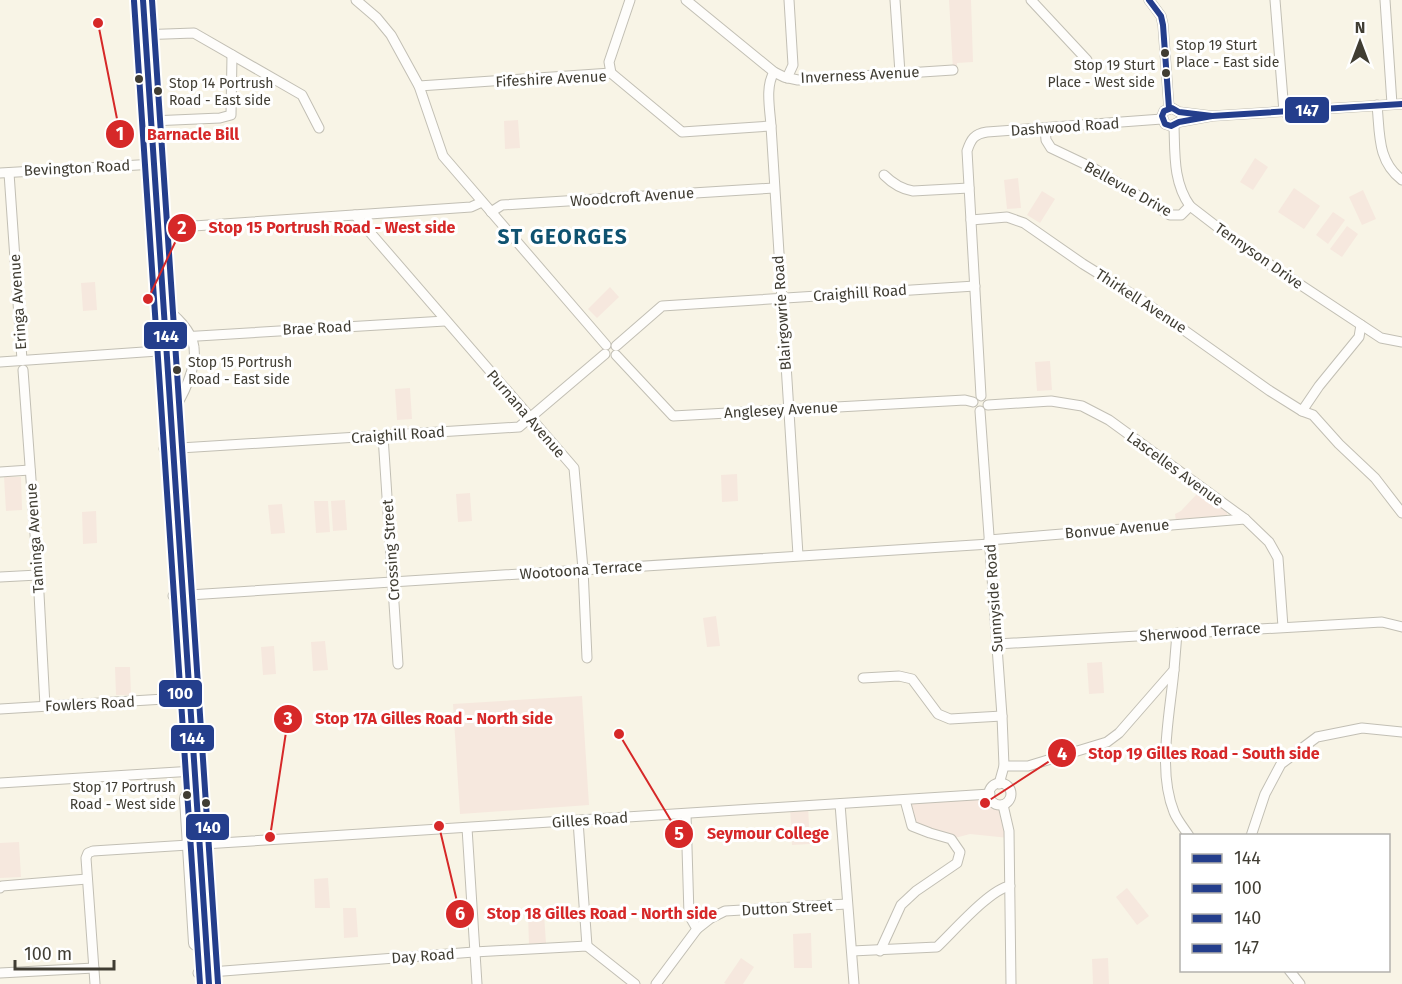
<svg xmlns="http://www.w3.org/2000/svg" width="1402" height="984" viewBox="0 0 1402 984" font-family="'Fira Sans',sans-serif">
<style>
.green{fill:#f6e8de}
.lines{fill:none;stroke-linecap:round;stroke-linejoin:round}
.minor-casing{stroke:#c2bfb4;stroke-width:11}
.highway-casing{stroke:#c2bfb4;stroke-width:16}
.minor{stroke:#fefdfb;stroke-width:9}
.highway{stroke:#fefdfb;stroke-width:14}
.bus-1-casing{stroke:#fff;stroke-width:10}
.bus-2-casing{stroke:#fff;stroke-width:10}
.bus-3-casing{stroke:#fff;stroke-width:10}
.bus-4-casing{stroke:#fff;stroke-width:10}
.bus-1{stroke:#243e8c;stroke-width:6}
.bus-2{stroke:#243e8c;stroke-width:6}
.bus-3{stroke:#243e8c;stroke-width:6}
.bus-4{stroke:#243e8c;stroke-width:6}
.bus-dot{fill:#403d33;stroke:#fff;stroke-width:2}
.labels{text-anchor:middle;stroke-width:6;stroke-linejoin:round;paint-order:stroke}
.bus-label{font-size:14px;fill:#403d33;stroke:#fff;text-anchor:start}
.street-label{font-size:15px;fill:#403d33;stroke:#fff}
.district-label{font-size:21px;font-weight:bold;letter-spacing:1.5px;fill:#0f5270;stroke:#fff}
.leader{fill:none;stroke:#d62828;stroke-width:2}
.callout-dot{fill:#d62828;stroke:#fff;stroke-width:2}
.mark-label{font-size:18px;text-anchor:middle;font-weight:bold;fill:#fff}
.callout-label{font-size:16px;text-anchor:middle;font-weight:bold;fill:#d62828;stroke:#fff;stroke-width:6;stroke-linejoin:round;paint-order:stroke}
.line-badge{stroke:#fff;stroke-width:2}
.badge-label{font-size:16px;text-anchor:middle;font-weight:bold;fill:#fff}
</style>
<rect width="100%" height="100%" fill="#f8f4e6"/>
<g class="green">
<path d="M949,0h22l2,62 -16,1v7h-4z"/>
<path d="M518,120l2,28 -15,1 -1,-28z"/>
<path d="M1255,158l13,9 -15,23 -13,-8z"/>
<path d="M1018,178l3,30 -14,1 -3,-29z"/>
<path d="M1294,188l26,18 -16,23 -26,-17z"/>
<path d="M1363,190l13,29 -14,6 -13,-28z"/>
<path d="M1042,191l13,8 -15,24 -13,-8z"/>
<path d="M1333,212l12,8 -17,24 -12,-9z"/>
<path d="M1347,226l11,8 -16,23 -12,-8z"/>
<path d="M95,282l2,28 -14,1 -2,-28z"/>
<path d="M610,287l9,10 -22,21 -9,-9z"/>
<path d="M1050,361l2,29 -15,1 -2,-29z"/>
<path d="M410,388l2,31 -15,1 -2,-31z"/>
<path d="M737,474l1,27 -16,1 -1,-27z"/>
<path d="M4,477h17l1,33 -16,1z"/>
<path d="M1195,486l32,24v6l-51,5 -1,-7 6,-3 15,-16z"/>
<path d="M470,493l2,28 -14,1 -2,-28z"/>
<path d="M345,500l2,30 -14,1 -2,-30z"/>
<path d="M328,501l2,31 -14,1 -2,-32z"/>
<path d="M282,504l3,29 -14,1 -3,-29z"/>
<path d="M96,511l1,32 -14,1 -1,-32z"/>
<path d="M716,616l4,30 -13,1 -4,-29z"/>
<path d="M325,641l3,29 -15,1 -2,-29z"/>
<path d="M274,646l2,28 -13,1 -2,-28z"/>
<path d="M1102,662l2,31 -15,1 -2,-31z"/>
<path d="M115,667h15l1,28h-15z"/>
<path d="M582,696l7,109 -129,9 -7,-110z"/>
<path d="M990,794l2,8 7,3 10,33 -39,-4 -19,5 -39,-13 -7,-26z"/>
<path d="M808,806l2,38 -18,1 -2,-38z"/>
<path d="M19,842l2,35 -21,1v-35z"/>
<path d="M328,878l2,30h-15l-1,-29z"/>
<path d="M1127,888l22,28 -12,9 -21,-28z"/>
<path d="M343,908h13l2,29 -14,1z"/>
<path d="M544,914l2,29 -17,1 -1,-29z"/>
<path d="M811,933l1,35h-18l-1,-34z"/>
<path d="M741,958l13,9 -11,17h-17l-2,-1z"/>
<path d="M1108,958l1,26h-16l-1,-25z"/>
</g>
<g class="lines">
<g class="minor-casing">
<g id="minor">
<path d="M356,0l21,18 14,17 28,51 24,70 163,189"/>
<path d="M686,0l88,72 10,5 14,3 155,-10"/>
<path d="M895,0l5,73"/>
<path d="M1031,0l56,60"/>
<path d="M1149,0l12,16 2,9 6,83"/>
<path d="M1275,0l9,112"/>
<path d="M1385,0l7,104"/>
<path d="M138,35l56,-2 108,62 17,33"/>
<path d="M774,72c-9,15 -4,37 -3,54l27,429"/>
<path d="M611,73l-2,-11 21,-62"/>
<path d="M787,78l6,-13 -4,-65"/>
<path d="M419,86l192,-13 71,59 89,-6"/>
<path d="M1377,105c3,29 0,56 25,75"/>
<path d="M1212,116l-33,-4 -7,-4 -8,3 -2,5 3,8 6,2 8,-4 33,-6 190,-12"/>
<path d="M151,121l69,-3 11,-3 1,-60"/>
<path d="M1174,126c1,28 -1,56 16,80l52,40 139,92 21,4"/>
<path d="M1045,128l1,12 5,8 42,20 77,47h11l9,-9"/>
<path d="M0,173l155,-9"/>
<path d="M9,173l13,187"/>
<path d="M884,175c9,9 17,14 29,16l56,-3"/>
<path d="M491,212l11,-7 272,-17"/>
<path d="M355,215l219,253 9,101 4,89"/>
<path d="M971,220l36,-3 17,6 59,41 60,37 127,90 32,20 11,4 26,29 36,34 27,35"/>
<path d="M150,229l321,-22 11,-5"/>
<path d="M162,307c13,7 30,24 32,40 3,20 -11,50 -23,66"/>
<path d="M165,338l280,-17"/>
<path d="M616,346l46,-40 313,-20"/>
<path d="M616,355l57,61 292,-16 8,2"/>
<path d="M0,362l158,-11"/>
<path d="M23,370l15,205 7,131"/>
<path d="M981,396l-14,-245c4,-12 7,-17 20,-19l175,-13"/>
<path d="M988,405l63,-4 31,5 27,14 136,99 24,23 9,16 5,69"/>
<path d="M980,411l22,305 2,50 -5,18"/>
<path d="M1302,411l17,-25 40,-49 2,-12"/>
<path d="M383,436l15,228"/>
<path d="M164,449l355,-22 86,-73"/>
<path d="M0,472l30,-2"/>
<path d="M989,540l256,-21"/>
<path d="M0,577l38,-2"/>
<path d="M173,596l817,-52"/>
<path d="M997,644l385,-22 20,5"/>
<path d="M1174,670c-4,44 -17,100 0,142 3,8 10,16 15,24"/>
<path d="M863,678l36,-2 13,3 26,35 12,5 52,-3"/>
<path d="M0,709l181,-11"/>
<path d="M1004,766h24l79,-24 12,-9 55,-63 3,-37"/>
<path d="M0,783l194,-12"/>
<circle cx="1000" cy="794" r="11"/>
<path d="M840,804l14,180"/>
<path d="M1003,805l6,26 2,153"/>
<path d="M578,821l9,125"/>
<path d="M467,828l10,156"/>
<path d="M1251,836l14,-42 16,-30 36,-27 45,-9 40,4"/>
<path d="M0,888l2,-2 85,-7"/>
<path d="M697,929l14,-11 14,-7 122,-7"/>
<path d="M852,951l85,-4c16,-15 53,-58 73,-61"/>
<path d="M880,951l21,-46 15,-14 41,-28 3,-11 -9,-13 -21,-6 -18,-7 -7,-26"/>
<path d="M1289,970l11,14"/>
<path d="M0,973l94,-5"/>
<path d="M198,973l276,-21 113,-6 48,38"/>
<path d="M95,984l-9,-126 2,-5 5,-2 897,-57"/>
<path d="M656,984l41,-55 -8,-14 -3,-101"/>
</g>
</g>
<g class="highway-casing">
<g id="highway">
<path d="M143,0l66,984"/>
<path d="M187,798l9,145"/>
</g>
</g>
<use href="#minor" class="minor"/>
<use href="#highway" class="highway"/>
<g class="bus-1-casing">
<path id="bus-1" d="M143,0l66,984"/>
</g>
<g class="bus-2-casing">
<path id="bus-2" d="M134,1l66,983"/>
</g>
<g class="bus-3-casing">
<path id="bus-3" d="M152,0l66,983"/>
</g>
<g class="bus-4-casing">
<g id="bus-4">
<path d="M1149,0l12,16 2,9 6,83"/>
<path d="M1172,108l7,4 33,4 -33,6 -8,4 -6,-2 -3,-8 2,-5z"/>
<path d="M1212,116l190,-12"/>
</g>
</g>
<use href="#bus-1" class="bus-1"/>
<use href="#bus-2" class="bus-2"/>
<use href="#bus-3" class="bus-3"/>
<use href="#bus-4" class="bus-4"/>
</g>
<g class="bus-dot">
<circle cx="1165" cy="53" r="5"/>
<circle cx="1166" cy="73" r="5"/>
<circle cx="139" cy="79" r="5"/>
<circle cx="158" cy="91" r="5"/>
<circle cx="177" cy="370" r="5"/>
<circle cx="187" cy="795" r="5"/>
<circle cx="206" cy="803" r="5"/>
</g>
<g class="labels">
<g class="bus-label">
<text x="1176" y="50">Stop 19 Sturt<tspan x="1176" dy="17">Place - East side</tspan></text>
<text x="1155" y="70" text-anchor="end">Stop 19 Sturt<tspan x="1155" dy="17">Place - West side</tspan></text>
<text x="169" y="88">Stop 14 Portrush<tspan x="169" dy="17">Road - East side</tspan></text>
<text x="188" y="367">Stop 15 Portrush<tspan x="188" dy="17">Road - East side</tspan></text>
<text x="176" y="792" text-anchor="end">Stop 17 Portrush<tspan x="176" dy="17">Road - West side</tspan></text>
</g>
<g class="street-label">
<text transform="translate(860 75) rotate(-3)" y="5">Inverness Avenue</text>
<text transform="translate(551 79) rotate(-3)" y="5">Fifeshire Avenue</text>
<text transform="translate(1065 127) rotate(-4)" y="5">Dashwood Road</text>
<text transform="translate(77 168) rotate(-3)" y="5">Bevington Road</text>
<text transform="translate(1128 189) rotate(29)" y="5">Bellevue Drive</text>
<text transform="translate(632 197) rotate(-4)" y="5">Woodcroft Avenue</text>
<text transform="translate(1259 256) rotate(35)" y="5">Tennyson Drive</text>
<text transform="translate(860 293) rotate(-4)" y="5">Craighill Road</text>
<text transform="translate(1141 301) rotate(33)" y="5">Thirkell Avenue</text>
<text transform="translate(18 302) rotate(-94)" y="5">Eringa Avenue</text>
<text transform="translate(782 313) rotate(-94)" y="5">Blairgowrie Road</text>
<text transform="translate(317 328) rotate(-3)" y="5">Brae Road</text>
<text transform="translate(781 410) rotate(-3)" y="5">Anglesey Avenue</text>
<text transform="translate(526 414) rotate(49)" y="5">Purnana Avenue</text>
<text transform="translate(398 435) rotate(-4)" y="5">Craighill Road</text>
<text transform="translate(1175 469) rotate(36)" y="5">Lascelles Avenue</text>
<text transform="translate(1117 529) rotate(-5)" y="5">Bonvue Avenue</text>
<text transform="translate(35 538) rotate(-94)" y="5">Taminga Avenue</text>
<text transform="translate(391 550) rotate(-94)" y="5">Crossing Street</text>
<text transform="translate(581 570) rotate(-4)" y="5">Wootoona Terrace</text>
<text transform="translate(994 598) rotate(-94)" y="5">Sunnyside Road</text>
<text transform="translate(1200 632) rotate(-4)" y="5">Sherwood Terrace</text>
<text transform="translate(90 704) rotate(-3)" y="5">Fowlers Road</text>
<text transform="translate(590 820) rotate(-4)" y="5">Gilles Road</text>
<text transform="translate(787 908) rotate(-3)" y="5">Dutton Street</text>
<text transform="translate(423 956) rotate(-4)" y="5">Day Road</text>
</g>
<g class="district-label">
<text x="563" y="244">ST GEORGES</text>
</g>
</g>
<path class="leader" d="M98 23L120 134M148 299L182 228M270 837L288 719M985 803L1062 753M619 734L679 834M439 826L460 914"/>
<g class="callout-dot">
<circle cx="98" cy="23" r="6"/>
<circle cx="148" cy="299" r="6"/>
<circle cx="270" cy="837" r="6"/>
<circle cx="985" cy="803" r="6"/>
<circle cx="619" cy="734" r="6"/>
<circle cx="439" cy="826" r="6"/>
<circle cx="120" cy="134" r="15"/>
<circle cx="182" cy="228" r="15"/>
<circle cx="288" cy="719" r="15"/>
<circle cx="1062" cy="753" r="15"/>
<circle cx="679" cy="834" r="15"/>
<circle cx="460" cy="914" r="15"/>
</g>
<g class="mark-label">
<text x="120" y="140">1</text>
<text x="182" y="234">2</text>
<text x="288" y="725">3</text>
<text x="1062" y="760">4</text>
<text x="679" y="840">5</text>
<text x="460" y="920">6</text>
</g>
<g class="callout-label">
<text x="193" y="140">Barnacle Bill</text>
<text x="332" y="233">Stop 15 Portrush Road - West side</text>
<text x="434" y="724">Stop 17A Gilles Road - North side</text>
<text x="1204" y="759">Stop 19 Gilles Road - South side</text>
<text x="768" y="839">Seymour College</text>
<text x="602" y="919">Stop 18 Gilles Road - North side</text>
</g>
<g class="line-badge">
<rect x="1284" y="96" width="46" height="28" rx="6" fill="#243e8c"/>
<rect x="143" y="321" width="45" height="29" rx="6" fill="#243e8c"/>
<rect x="158" y="679" width="45" height="29" rx="6" fill="#243e8c"/>
<rect x="170" y="724" width="45" height="28" rx="6" fill="#243e8c"/>
<rect x="185" y="813" width="45" height="28" rx="6" fill="#243e8c"/>
</g>
<g class="badge-label">
<text x="1307" y="116">147</text>
<text x="166" y="342">144</text>
<text x="180" y="699">100</text>
<text x="192" y="744">144</text>
<text x="208" y="833">140</text>
</g>
<rect x="1180" y="834" width="210" height="138" fill="#ffffff" stroke="#b3b1ad" stroke-width="1.5"/>
<rect x="1192" y="854" width="30" height="9" fill="#243e8c" stroke="#b3b1ad" stroke-width="1.5"/>
<text x="1234" y="864" font-size="18" fill="#403d33">144</text>
<rect x="1192" y="884" width="30" height="9" fill="#243e8c" stroke="#b3b1ad" stroke-width="1.5"/>
<text x="1234" y="894" font-size="18" fill="#403d33">100</text>
<rect x="1192" y="914" width="30" height="9" fill="#243e8c" stroke="#b3b1ad" stroke-width="1.5"/>
<text x="1234" y="924" font-size="18" fill="#403d33">140</text>
<rect x="1192" y="944" width="30" height="9" fill="#243e8c" stroke="#b3b1ad" stroke-width="1.5"/>
<text x="1234" y="954" font-size="18" fill="#403d33">147</text>
<g transform="translate(1360 42)" stroke="#ffffff" stroke-width="4.5" paint-order="stroke">
<path d="M0-4.5L10 22L0 15L-10 22Z" fill="#403d33"/>
<text y="-9" font-size="16" font-weight="bold" text-anchor="middle" fill="#403d33">N</text>
</g>
<path d="M15 960v9h99v-9" fill="none" stroke="#403d33" stroke-width="3"/>
<text x="24" y="960" font-size="18" fill="#403d33" stroke="#ffffff" stroke-width="4.5" paint-order="stroke">100 m</text>
</svg>
